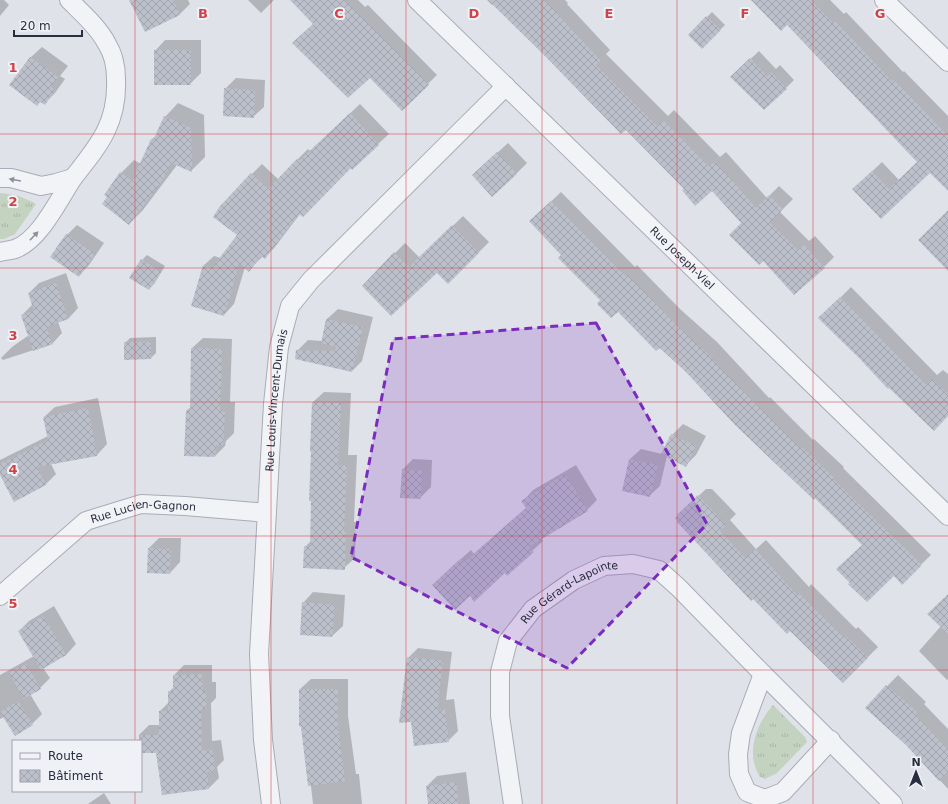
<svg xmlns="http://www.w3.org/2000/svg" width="948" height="804" viewBox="0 0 948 804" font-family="'DejaVu Sans',sans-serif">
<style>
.grass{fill:url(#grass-tufts)}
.shadow{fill:#0003}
.building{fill:url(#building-cross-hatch)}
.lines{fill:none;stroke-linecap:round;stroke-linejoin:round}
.street-casing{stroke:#a8acb6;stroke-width:20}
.street{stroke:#f2f3f7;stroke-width:18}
.oneway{fill:#8d909c}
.marked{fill:#7b2cbf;fill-opacity:0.2;stroke:#7b2cbf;stroke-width:3;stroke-dasharray:8 5;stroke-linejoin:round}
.grid{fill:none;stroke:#cf4347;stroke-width:1;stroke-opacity:0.55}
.labels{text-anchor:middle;stroke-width:4;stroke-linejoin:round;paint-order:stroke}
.street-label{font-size:11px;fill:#282e40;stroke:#eff1f6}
.grid-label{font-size:13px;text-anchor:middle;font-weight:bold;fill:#cf4347;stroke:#eff1f6;stroke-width:4;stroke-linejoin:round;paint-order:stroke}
</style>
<defs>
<pattern id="grass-tufts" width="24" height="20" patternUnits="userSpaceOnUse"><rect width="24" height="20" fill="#c3d3c0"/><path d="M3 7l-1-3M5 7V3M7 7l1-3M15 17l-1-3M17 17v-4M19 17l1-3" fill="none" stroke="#a8b5a6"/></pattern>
<pattern id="building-cross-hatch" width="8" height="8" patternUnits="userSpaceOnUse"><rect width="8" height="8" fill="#bcc0cb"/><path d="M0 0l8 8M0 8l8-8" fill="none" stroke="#a2a5af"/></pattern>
</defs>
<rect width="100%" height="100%" fill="#dfe2e9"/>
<g class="grass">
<path d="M0,193c13,1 24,4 36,11l-21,30 -11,5h-4z"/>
<path d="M773,705l32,32 2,5 -30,31 -12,6 -5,-2c-15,-24 -4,-52 13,-72z"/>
</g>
<g class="shadow">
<path d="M0,0h4l5,5 -9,11z"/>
<path d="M130,0h58l2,4 -10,10z"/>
<path d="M248,0h26l-13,13z"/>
<path d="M292,0h66l7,7 3,-2 69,70 -35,34 -32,-33 -56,-53z"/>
<path d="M487,0h78l3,3 -1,1 43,46 -4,4 62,62 6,-6 46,47 6,-5 41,46 12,-12 14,13 -13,13 29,29 6,-5 19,21 -10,10 -82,-44 -30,-34h-27l-59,-61 -133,-124 -1,1z"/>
<path d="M752,0h78l14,14 2,-2 57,60 1,-1 44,45v73l-18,-18 -49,47 -17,-39 18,-17 17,18 19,-18 -131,-138z"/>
<path d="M712,12l13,13 -23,23 -13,-13z"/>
<path d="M165,40h36v33l-11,11 -35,-33z"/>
<path d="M42,47l26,19 -8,10 5,3 -10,14 -10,10 -35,-18 21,-28z"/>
<path d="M759,51l17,18 4,-4 14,15 -8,8 -46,-19z"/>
<path d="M236,78l29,2 -1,27 -11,10 -28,-28z"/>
<path d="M178,103l26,12 1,42 -14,14 -14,-6 -34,45 -14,14 -8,-51 13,-13 7,4 10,-24 6,-5 8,-18z"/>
<path d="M360,104l29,30 -37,34 -1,-1 -51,47 -25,33 -10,10 -2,-1 -14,14 -4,-3 -11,37 -10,11 -21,-49 11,-10 7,2 18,-24 13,-60 10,-10 16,15 30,-30 2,2z"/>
<path d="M508,143l19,20 -11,11 -32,-9z"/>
<path d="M561,192l74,75 2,-2 43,44 37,33 52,56 1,-1 43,43 1,-1 30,28 -1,1 88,87 -29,28 -218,-213 -66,-60 -16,-10 -40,-45 -21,-44z"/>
<path d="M463,216l26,26 -41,41 -11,-12 -46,44 4,-62 10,-10 15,15z"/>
<path d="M77,225l27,18 -15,22 -10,11 -12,-41z"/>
<path d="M147,255l18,11 -11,18 -5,5 -7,-29z"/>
<path d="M66,273l12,35 -10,11 -10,3 4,11 -10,11 -49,16 -2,-2 11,-11 17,-12 -7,-20 11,-11 -4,-11 10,-10z"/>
<path d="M851,287l86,88 6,-5 5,4v41l-87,-57 -41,-40z"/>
<path d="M338,309l35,8 -11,44 -10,10 -55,-20 11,-11 14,1 5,-22z"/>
<path d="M156,337v16l-5,5 -26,-15 5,-5z"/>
<path d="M203,338l29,1 -2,63h5l-1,31 -8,8 -1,5 -10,10 -29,-45 5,-4 1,-59z"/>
<path d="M324,392l27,1 -3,62h9l-3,67h2l-1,36 -11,10 -39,-21 6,-6 2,-139z"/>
<path d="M98,398l9,46 -10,11 -46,9 5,10 -10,10 -32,16 -14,-26v-14l48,-24 -4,-19 11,-10z"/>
<path d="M683,424l23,12 -10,19 -10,10 -19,-9 -7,30 -11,10 -26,-6 7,-31 11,-10 21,5 10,-19z"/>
<path d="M413,459l19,1 -1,27 -11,11 -18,-28z"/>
<path d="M576,465l21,35 -10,10 -46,28 2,3 -36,33 -2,-2 -35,23 -27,-20 28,-25 3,4 53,-47 -4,-6 10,-11z"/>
<path d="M706,489h6l24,25 -6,6 26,29 10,-9 43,47 2,-3 45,45 2,-2 20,20 -35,35 -53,-52 -37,-32 -2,1 -76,-81z"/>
<path d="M159,538h22l-1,24 -10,11 -21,-25z"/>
<path d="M313,592l32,3 -2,31 -11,10 -31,-2 2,-31z"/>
<path d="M948,595v84l-1,1 -28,-29 22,-25z"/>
<path d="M54,606l22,38 -10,11 -23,13 7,10 -10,10 -10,6 12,20 -10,10 -28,-7 -4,2v-44l34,-19 -15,-25 10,-10z"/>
<path d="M418,648l34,4 -6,48 8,-1 4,32 -10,10 -40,-83z"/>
<path d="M184,665h28v17h4v16l-5,5 1,38 9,-1 3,20 -7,7 2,11 -10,10 -52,-36h-16v-11h-2v-6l10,-10h11v-14l9,-9v-10l5,-5v-12z"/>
<path d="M898,675l28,27 -2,2 24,25v60l-42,-45 -40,-36z"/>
<path d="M311,679h37v37l8,58h3l3,30h-49l-13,-115z"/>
<path d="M466,772l4,32h-41l-2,-18 10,-10z"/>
<path d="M104,793l7,11h-23z"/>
</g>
<g class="building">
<path d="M129,0h44l7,15 -35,17z"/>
<path d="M290,0h55l84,85 -27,26 -32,-33 -22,20 -56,-55 21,-19z"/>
<path d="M488,0h56l15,14 -1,1 43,46 -5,4 61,61 6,-6 46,47 6,-6 41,47 13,-13 14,14 -13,14 28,27 6,-5 21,23 -31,27 -31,-34 -4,4 -30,-30 12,-12 -29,-32 -17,15 -13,-16 2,-1 -58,-59 -5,4 -79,-81z"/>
<path d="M751,0h60l22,23 2,-2 57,60 2,-1 54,56v55l-18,-18 -49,46 -29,-30 20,-18 17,18 28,-27 -130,-137 -6,6z"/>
<path d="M706,16l15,14 -19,19 -14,-14z"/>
<rect x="154" y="50" width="37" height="35"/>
<path d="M30,57l28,20 -7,10 4,3 -10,15 -5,-3 -3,4 -28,-21z"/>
<path d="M750,58l17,18 4,-4 16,17 -23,21 -34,-33z"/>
<path d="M224,88l31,2 -1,28 -31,-2z"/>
<path d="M350,113l29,32 -27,25 -1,-2 -48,49 -4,-3 -34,45 -4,-3 -12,16 -10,-8 -15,52 -33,-10 12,-41 9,3 25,-33 -24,-18 7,-11 31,-33 17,16 29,-30 2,2z"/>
<path d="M164,116l27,12 1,44 -21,-9 -7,15 -35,47 -27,-21 5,-7 -3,-2 16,-23 12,9 19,-42 2,2z"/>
<path d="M497,152l20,22 -25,23 -20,-22z"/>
<path d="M551,201l74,75 2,-2 43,45 36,33 52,55 1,-1 43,43 1,-1 31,30 -1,1 89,86 -20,20 -8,-9 -27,26 -19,-18 2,-1 -14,-14 26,-24 -47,-47 -1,2 -79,-75 -51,-55 -24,-22 -4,3 -38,-39 -7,6 -14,-14 3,-4 -42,-42 3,-3 -32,-34z"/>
<path d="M948,210v61l-30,-31z"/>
<path d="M452,225l27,28 -31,31 -11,-11 -46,43 -29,-30 32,-34 15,15z"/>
<path d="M66,234l29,20 -16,23 -29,-20z"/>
<path d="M141,259l20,13 -12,18 -20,-12z"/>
<path d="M56,283l12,36 -22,8 7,17 -20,7 -12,-36 13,-4 -6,-18z"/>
<path d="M840,297l86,88 6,-6 16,15v22l-14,15 -45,-43 -1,1 -28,-30 -42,-41z"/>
<path d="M326,319l37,8 -11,45 -57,-13 1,-9 39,1 1,-4 -15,-4z"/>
<path d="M151,341v18l-27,1v-18z"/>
<path d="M191,348l31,1 -2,63h5l-2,33h-7l-1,12 -31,-1 2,-45h4z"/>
<path d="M312,402l29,1 -3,62h9l-3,67h2l-1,38 -42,-2 1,-22 6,1 1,-46h-2l2,-49 -1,-1z"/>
<path d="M88,408l9,48 -60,11 9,18 -32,17 -14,-27v-11l48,-24 -5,-23z"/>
<path d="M671,434l25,12 -10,21 -25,-13z"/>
<path d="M629,459l29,6 -8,32 -28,-6z"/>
<path d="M402,469l20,1 -1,29 -21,-1z"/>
<path d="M565,474l23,37 -59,36 5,5 -27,24 -2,-3 -31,29 -4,-6 -15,14 -23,-25 28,-26 3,4 63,-55 -5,-7z"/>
<path d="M698,495l28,30 -6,6 25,27 10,-9 43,47 2,-2 45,45 2,-2 21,21 -25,25 -53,-52 -3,3 -34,-35 -2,2 -74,-79v-7z"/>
<path d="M148,548l23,1 -1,25 -23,-1z"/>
<path d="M948,594v40l-21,-20z"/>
<path d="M302,602l33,3 -3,32 -32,-2z"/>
<path d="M43,616l23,39 -25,15 -23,-39z"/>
<path d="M407,657l36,4 -6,49 8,-1 4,33 -35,4 -3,-24 -12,1z"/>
<path d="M26,664l15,25 -17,10 -15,-26z"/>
<path d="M202,674l1,17h3v18h-5l1,41 10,-1 3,22 -8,1 2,17 -47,6 -6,-42h-15v-18h18v-24h9v-20h5v-16z"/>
<path d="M886,685l31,27 -2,3 33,35v22l-9,9 -33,-36 -41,-37z"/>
<path d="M299,689h39v38l7,54 -37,5 -7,-59 -2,-1z"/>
<path d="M18,701l15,24 -18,11 -15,-24z"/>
<path d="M456,782l3,22h-31l-2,-18z"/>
</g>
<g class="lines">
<g class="street-casing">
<g id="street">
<path d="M69,0c14,14 29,27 38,44 7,11 9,23 9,35 2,44 -17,66 -43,99"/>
<path id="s1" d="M417,0l531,516"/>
<path d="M884,0l64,62"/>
<path d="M0,178h11l30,8 15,-3 17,-5c-14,21 -33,62 -58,71 -4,1 -10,2 -15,3"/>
<path id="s2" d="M0,596l86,-75 55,-17 44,2 82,7"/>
<path d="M763,674l-22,59 -3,21 1,20 8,18 18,7 18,-7 48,-52"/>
<path id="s3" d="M271,804l-8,-64 -4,-86 14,-250 6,-57 11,-41 21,-26 195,-194"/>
<path id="s4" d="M513,804l-13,-88v-44l8,-31 25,-32 41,-29 30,-14 29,-2 26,6 20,18 84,86 130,130"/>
</g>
</g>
<use href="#street" class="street"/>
</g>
<defs><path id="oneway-solid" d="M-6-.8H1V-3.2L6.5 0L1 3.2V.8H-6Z"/></defs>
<g class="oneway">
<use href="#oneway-solid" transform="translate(15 180) rotate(-170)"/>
<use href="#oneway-solid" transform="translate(34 236) rotate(-46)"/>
</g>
<path class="marked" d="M596,323l111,201 -140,144 -216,-111 42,-218z"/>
<path class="grid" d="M135,0v741M271,0v804M406,0v804M542,0v804M677,0v804M813,0v804M0,134h948M0,268h948M0,402h948M0,536h948M0,670h948M135,791v13"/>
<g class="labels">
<g class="street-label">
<text dy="4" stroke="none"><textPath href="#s1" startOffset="370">Rue Joseph-Viel</textPath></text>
<text dy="4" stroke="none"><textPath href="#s3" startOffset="405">Rue Louis-Vincent-Dumais</textPath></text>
<text dy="4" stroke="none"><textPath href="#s2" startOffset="173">Rue Lucien-Gagnon</textPath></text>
<text dy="4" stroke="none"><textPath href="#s4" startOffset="246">Rue Gérard-Lapointe</textPath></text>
</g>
</g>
<g class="grid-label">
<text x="203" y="18">B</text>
<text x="339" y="18">C</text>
<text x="474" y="18">D</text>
<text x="609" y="18">E</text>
<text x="745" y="18">F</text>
<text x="880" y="18">G</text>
<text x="13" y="72">1</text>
<text x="13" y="206">2</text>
<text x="13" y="340">3</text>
<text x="13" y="474">4</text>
<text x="13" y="608">5</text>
</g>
<rect x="12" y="740" width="130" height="52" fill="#eff1f6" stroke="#9fa3ad"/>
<rect x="20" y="753" width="20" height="6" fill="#f2f3f7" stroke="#9fa3ad"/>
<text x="48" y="760" font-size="12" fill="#282e40">Route</text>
<rect x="20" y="770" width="20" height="12" fill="url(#building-cross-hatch)" stroke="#9fa3ad"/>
<text x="48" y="780" font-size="12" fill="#282e40">Bâtiment</text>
<g transform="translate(916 772)" stroke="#eff1f6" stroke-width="3" paint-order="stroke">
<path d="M0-3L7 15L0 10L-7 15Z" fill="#282e40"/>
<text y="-6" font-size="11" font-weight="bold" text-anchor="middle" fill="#282e40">N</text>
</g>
<path d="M14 30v6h68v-6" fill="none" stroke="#282e40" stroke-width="2"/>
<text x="20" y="30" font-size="12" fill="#282e40" stroke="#eff1f6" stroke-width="3" paint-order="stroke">20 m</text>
</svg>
